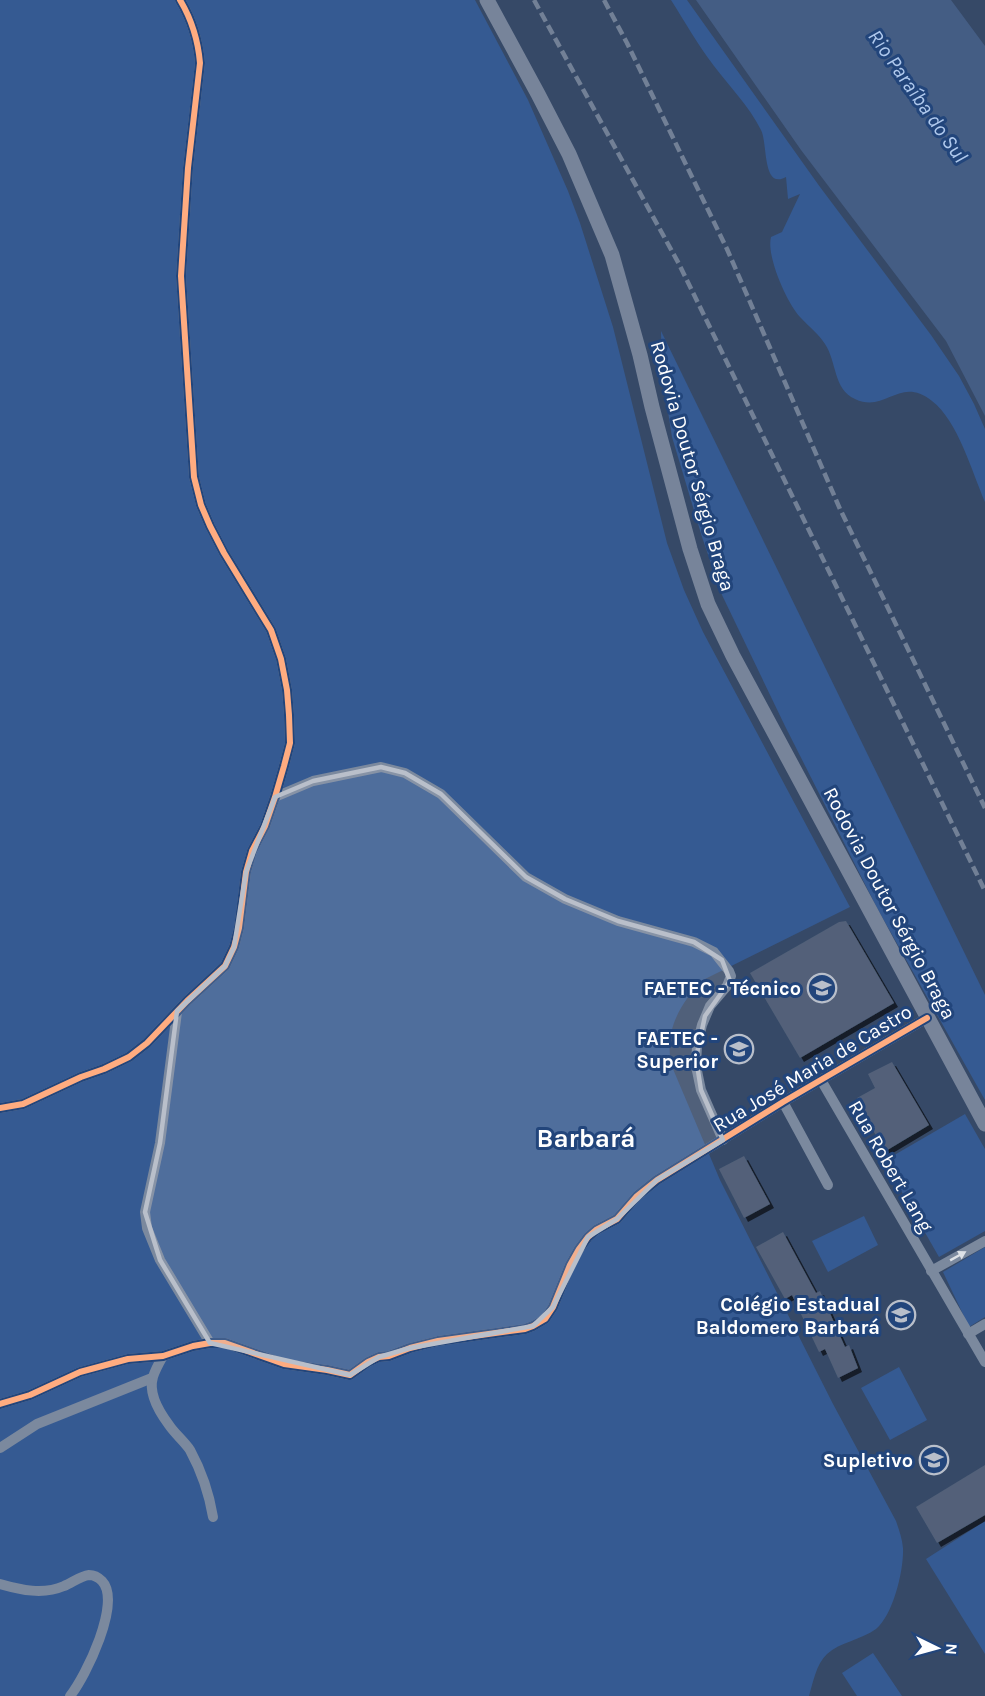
<svg xmlns="http://www.w3.org/2000/svg" width="985" height="1696" viewBox="0 0 985 1696" font-family="Karla,sans-serif">
<style>
.green{fill:#355a92}
.water{fill:#445d84}
.building{fill:#526179;filter:url(#shadow)}
.lines{fill:none;stroke-linecap:round;stroke-linejoin:round}
.street{stroke:#7b899e;stroke-width:10}
.secondary{stroke:#77849a;stroke-width:15}
.rail{stroke:#728096;stroke-width:4.5;stroke-dasharray:10 4.5;stroke-linecap:butt}
.cycleway-casing{stroke:#22457b;stroke-width:10}
.cycleway{stroke:#ffac80;stroke-width:6}
.oneway{fill:#dee2e7}
.marked{fill:#b9bfca;fill-opacity:0.2;stroke:#b9bfca;stroke-width:4.5;stroke-linejoin:round}
.labels{text-anchor:middle;stroke-width:6;stroke-linejoin:round;paint-order:stroke}
.street-label{font-size:20px;fill:#fff;stroke:#22457b}
.poi-label{font-size:20px;font-weight:bold;fill:#fff;stroke:#22457b;text-anchor:end}
.water-label{font-size:21px;font-style:italic;fill:#b0c9ed;stroke:#22457b}
.district-label{font-size:26px;font-weight:bold;fill:#fff;stroke:#22457b}
</style>
<defs>
<filter id="shadow"><feDropShadow dx="4" dy="4" stdDeviation="0" flood-color="#0009"/></filter>
</defs>
<rect width="100%" height="100%" fill="#364967"/>
<g class="green">
<path d="M0,0h475l53,100 40,91 12,32 33,104 54,216 17,47 19,42 147,275 -147,73c-24,24 -41,55 -30,89l47,111 113,224 63,117c3,9 6,17 7,27 1,22 -10,67 -27,81 -15,11 -36,13 -49,25 -11,10 -14,29 -18,42h-809z"/>
<path d="M671,0h16l133,187 111,148 28,41 15,28 11,25v73c-13,-30 -27,-81 -53,-101 -33,-26 -46,13 -77,-2 -22,-10 -18,-37 -30,-55 -6,-10 -16,-17 -25,-27 -13,-14 -34,-61 -29,-80l11,-5 18,-38 -12,5 -2,-22c-24,13 -18,-33 -25,-47 -12,-24 -31,-43 -47,-64 -16,-21 -29,-44 -43,-66z"/>
<path d="M661,331l324,664v105l-108,-192 -92,-182 -63,-131 -20,-58 -30,-100 -10,-63z"/>
<path d="M965,1114l20,35v82l-46,26 -55,-96z"/>
<path d="M864,1216l14,29 -50,27 -16,-31z"/>
<path d="M985,1247v70l-16,10 -26,-55z"/>
<path d="M899,1367l28,53 -37,20 -29,-52z"/>
<path d="M985,1521v133l-59,-95z"/>
<path d="M873,1653l29,43h-45l-15,-23z"/>
</g>
<path class="water" d="M696,0h255l34,46v370l-39,-75 -145,-191z"/>
<g class="building">
<path d="M846,921l48,82 -94,55 -50,-85 89,-51z"/>
<path d="M892,1062l37,63 -45,27 -27,-54 18,-10 -7,-14z"/>
<path d="M744,1156l26,48 -26,14 -25,-49z"/>
<path d="M783,1232l33,61 4,-2 25,56 4,-2 9,23 -20,10 -13,-29 -6,3 -27,-57 -7,4 -29,-52z"/>
<path d="M985,1465v50l-48,28 -21,-36z"/>
</g>
<g class="lines">
<g class="street">
<path d="M275,797l38,-16 68,-14 24,6 36,21 85,83 39,22 53,22 76,21 20,10 15,19 2,5 -4,10 -17,20 -8,19 -5,21 -1,20 5,24 22,50"/>
<path d="M177,1012l-17,131 -15,69 2,16 13,32 50,83"/>
<path d="M821,1080l164,282"/>
<path d="M783,1102l45,83"/>
<path d="M0,1108l23,-4 58,-27 23,-8 25,-12 18,-14 40,-42 38,-35 9,-19 5,-19 7,-56 6,-21 13,-25 10,-29 9,-31 6,-23 -1,-28 -2,-25 -6,-31 -10,-29 -47,-77 -14,-27 -9,-21 -7,-28 -13,-201 7,-108 12,-105c-2,-23 -8,-43 -20,-63"/>
<path d="M931,1271l54,-30"/>
<path d="M968,1334l17,-10"/>
<path d="M163,1356c-4,7 -8,14 -10,21 -5,16 7,36 16,48 6,9 15,16 21,25 12,22 19,43 23,67"/>
<path d="M0,1404l30,-9 50,-23 48,-13 35,-3 30,-10 17,-3h15l59,21 43,6 23,5 18,-13 11,-5 10,-1 21,-8 28,-7 87,-12 8,-3 12,-7 8,-12 17,-42 9,-16 9,-12 8,-7 21,-11 20,-23 20,-16 126,-78 144,-84"/>
<path d="M0,1448l37,-24 115,-46"/>
<path d="M0,1584c21,6 43,11 64,2 8,-3 16,-10 25,-11 5,0 10,3 13,6 20,21 -16,95 -32,115"/>
</g>
<path class="secondary" d="M487,0l51,94 31,60 43,101 28,100 12,52 38,142 18,55 25,52 252,468"/>
<g class="rail">
<path d="M534,0l145,264 306,627"/>
<path d="M604,0l23,43 100,206 113,260 145,299"/>
</g>
<g class="cycleway-casing">
<g id="cycleway">
<path d="M0,1108l23,-4 58,-27 23,-8 25,-12 18,-14 40,-42 38,-35 9,-19 5,-19 7,-56 6,-21 13,-25 10,-29 9,-31 6,-23 -1,-28 -2,-25 -6,-31 -10,-29 -47,-77 -14,-27 -9,-21 -7,-28 -13,-201 7,-108 12,-105c-2,-23 -8,-43 -20,-63"/>
<path d="M0,1404l30,-9 50,-23 48,-13 35,-3 30,-10 17,-3h15l59,21 43,6 23,5 18,-13 11,-5 10,-1 21,-8 28,-7 87,-12 8,-3 12,-7 8,-12 17,-42 9,-16 9,-12 8,-7 21,-11 20,-23 20,-16 126,-78 144,-84"/>
</g>
</g>
<use href="#cycleway" class="cycleway"/>
</g>
<defs><path id="oneway-solid" d="M-6-.8H1V-3.2L6.5 0L1 3.2V.8H-6Z" transform="scale(1.5)"/></defs>
<use class="oneway" href="#oneway-solid" transform="translate(958 1256) rotate(-29)"/>
<path class="marked" d="M381,767l24,6 36,21 85,83 39,22 53,22 76,21 28,18 8,21 -25,35 -9,42 5,32 22,50 -66,40 -40,39 -29,18 -35,70 -20,19 -123,22 -31,9 -29,18 -140,-32 -50,-83 -15,-48 15,-69 17,-132 48,-45 9,-19 12,-75 29,-75 38,-16z"/>
<defs>
<g id="university-ring" transform="scale(1.5)"><circle r="9.5" fill="#22457b" stroke="#b9bfca" stroke-width="1.5"/><path d="M0-5L7-2L0 1L-7-2ZM-4 1L0 2.5L4 1V4Q0 6-4 4Z" fill="#b9bfca"/></g>
<g id="school-ring" transform="scale(1.5)"><circle r="9.5" fill="#22457b" stroke="#b9bfca" stroke-width="1.5"/><path d="M0-5L7-2L0 1L-7-2ZM-4 1L0 2.5L4 1V4Q0 6-4 4Z" fill="#b9bfca"/></g>
</defs>
<g fill-rule="evenodd">
<use href="#university-ring" x="822" y="988"/>
<use href="#university-ring" x="739" y="1049"/>
<use href="#school-ring" x="901" y="1315"/>
<use href="#school-ring" x="934" y="1460"/>
</g>
<g class="labels">
<g class="street-label">
<text transform="translate(693 466) rotate(74)" y="7">Rodovia Doutor Sérgio Braga</text>
<text transform="translate(890 903) rotate(62)" y="7">Rodovia Doutor Sérgio Braga</text>
<text transform="translate(812 1068) rotate(-31)" y="7">Rua José Maria de Castro</text>
<text transform="translate(891 1166) rotate(60)" y="7">Rua Robert Lang</text>
</g>
<g class="poi-label">
<text x="801" y="995">FAETEC - Técnico</text>
<text x="718" y="1045">FAETEC -<tspan x="718" dy="23">Superior</tspan></text>
<text x="880" y="1311">Colégio Estadual<tspan x="880" dy="23">Baldomero Barbará</tspan></text>
<text x="913" y="1467">Supletivo</text>
</g>
<g class="water-label">
<text transform="translate(918 96) rotate(55)" y="7">Rio Paraíba do Sul</text>
</g>
<g class="district-label">
<text x="586" y="1147">Barbará</text>
</g>
</g>
<g transform="translate(937 1648) rotate(95)" stroke="#22457b" stroke-width="4.5" paint-order="stroke">
<path d="M0-4.5L10 22L0 15L-10 22Z" fill="#ffffff"/>
<text y="-9" font-size="16" font-weight="bold" text-anchor="middle" fill="#ffffff">N</text>
</g>
</svg>
